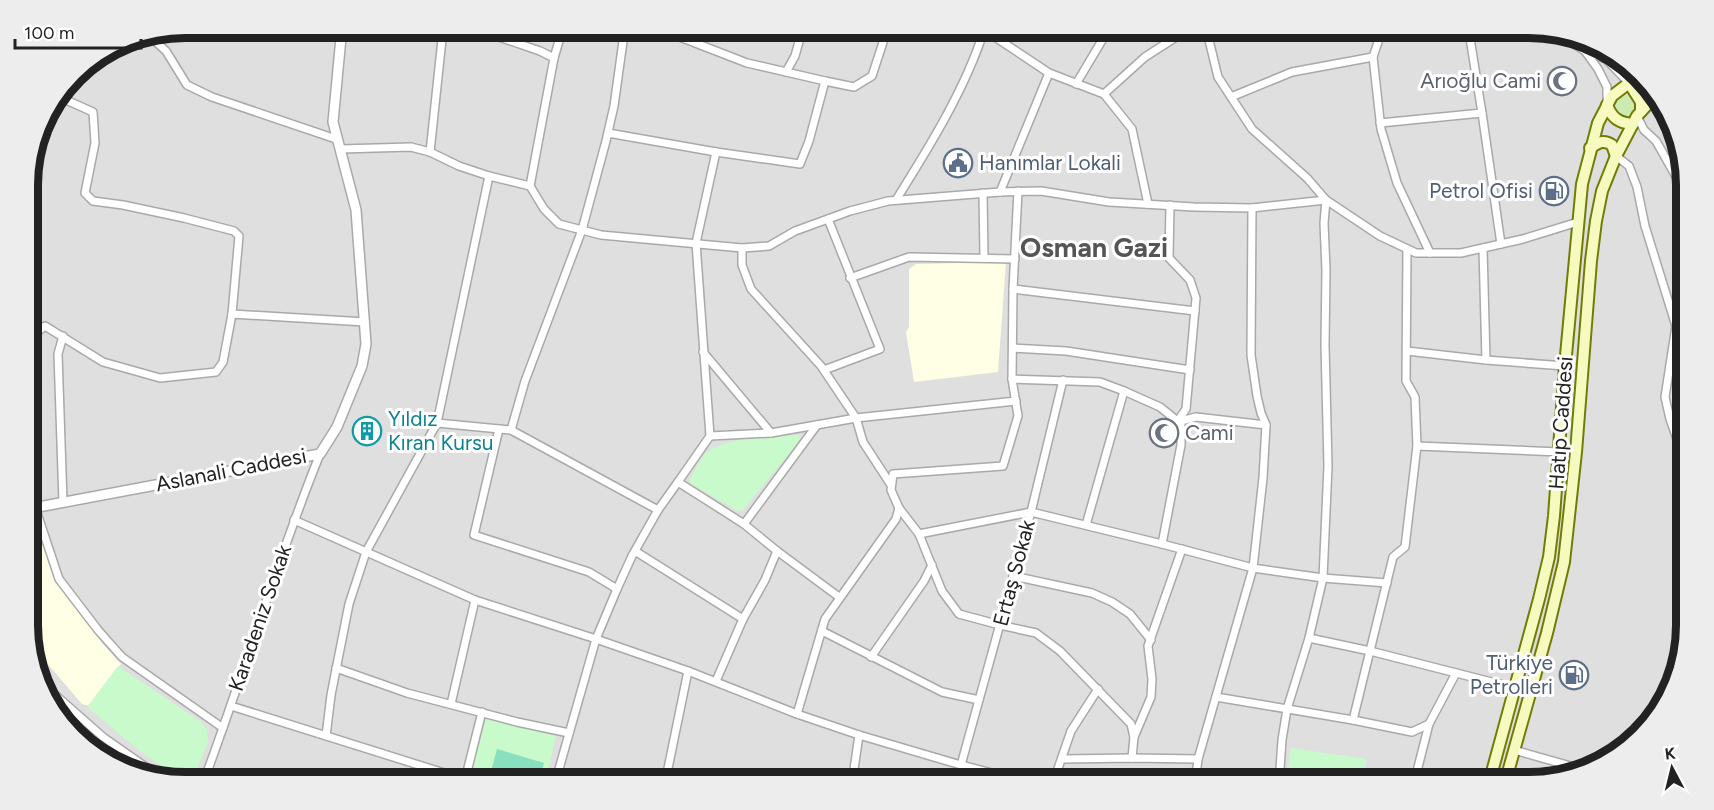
<svg xmlns="http://www.w3.org/2000/svg" width="1714" height="810" viewBox="0 0 1714 810" font-family="Figtree,sans-serif">
<style>
.residential{fill:#e0dfdf}
.education{fill:#ffffe5}
.grass{fill:#cdebb0}
.park{fill:#c8facc}
.pitch{fill:#88e0be}
.lines{fill:none;stroke-linecap:round;stroke-linejoin:round}
.stream{stroke:#aad3df;stroke-width:2}
.minor-casing{stroke:#a9a9a9;stroke-width:10}
.tertiary-casing{stroke:#a9a9a9;stroke-width:12}
.secondary-casing{stroke:#707d05;stroke-width:14}
.minor{stroke:#fff;stroke-width:7}
.tertiary{stroke:#fff;stroke-width:9}
.secondary{stroke:#f7fabf;stroke-width:10}
.labels{text-anchor:middle;stroke-width:6;stroke-linejoin:round;paint-order:stroke}
.worship-label{font-size:21px;fill:#5b616d;stroke:#fff;text-anchor:end}
.service-label{font-size:21px;fill:#4e5e75;stroke:#fff;text-anchor:end}
.culture-label{font-size:21px;fill:#0d838f;stroke:#fff;text-anchor:start}
.street-label{font-size:21px;fill:#222;stroke:#fff}
.district-label{font-size:27px;font-weight:bold;fill:#555;stroke:#fff}
.rim{fill:none;stroke:#222;stroke-width:8}
</style>
<rect width="100%" height="100%" fill="#f2efe9"/>
<path class="residential" d="M185,27h1344l61,12 65,50 31,75 1,462 -12,60 -58,70 -78,27h-1354l-61,-12 -64,-49 -32,-76 -1,-472 16,-59 37,-49 45,-27z"/>
<g class="education">
<path d="M1006,262l-8,110 -84,10 -8,-50 3,-5v-58l7,-5z"/>
<path d="M28,518h3l25,59 46,66 19,21 -31,42 -8,-2 -54,-63z"/>
</g>
<circle class="grass" cx="1626" cy="106" r="11"/>
<g class="park">
<path d="M1676,351l10,8v68l-7,1c-13,-23 -5,-51 -3,-77z"/>
<path d="M798,435l3,4 -58,71 -5,1 -48,-28v-4c5,-8 9,-19 15,-25 22,-19 66,-16 93,-19z"/>
<path d="M118,666l83,56 6,7 1,13 -15,38 -7,3 -45,-31 -54,-45z"/>
<path d="M490,718l66,18 -11,47h-32l-36,-10 -4,-6 13,-48z"/>
<path d="M1291,748l76,11 -5,24h-76z"/>
</g>
<path class="pitch" d="M497,749l47,14 -6,20h-7l-40,-12z"/>
<g class="lines">
<path class="stream" d="M59,719l11,10"/>
<g class="minor-casing">
<g id="minor">
<path d="M420,27l23,3 -13,122"/>
<path d="M654,27l93,36 78,18 -16,60 -9,23 -84,-12"/>
<path d="M980,27l69,46 -49,119"/>
<path d="M342,30l30,-3"/>
<path d="M443,30l53,6 44,15 14,7 -24,128"/>
<path d="M1558,33l27,18 21,8 23,24"/>
<path d="M147,34l19,17 21,34 25,12 124,42"/>
<path d="M998,38l5,-11"/>
<path d="M1585,51l13,18 9,18v15"/>
<path d="M1373,57l10,-30"/>
<path d="M554,58l9,-31"/>
<path d="M1609,60l15,5"/>
<path d="M786,72l9,-16 8,-29"/>
<path d="M1049,73l55,21 28,35 16,75"/>
<path d="M825,81l29,6 18,-11 16,-49"/>
<path d="M1076,84l34,-57"/>
<path d="M1104,94l41,-37 31,-20 32,-1 10,41 34,52 55,49 19,22 -2,23 2,47 -1,75 3,121 -5,112 -14,60 -22,71 -5,31 -3,43"/>
<path d="M57,96l36,16 2,31 -10,50 8,8 30,4 61,13 50,13 5,5 -7,78"/>
<path d="M1231,97l61,-25 81,-15 8,72 16,54 33,70"/>
<path d="M1482,113l19,131"/>
<path d="M1637,116l7,14 12,11 30,53"/>
<path d="M1380,123l102,-10 -12,-75v-11"/>
<path d="M608,133l108,19 -20,91 14,193 -32,46"/>
<path d="M340,149l71,-2 19,5 29,14 30,10 41,10 14,23 15,15 42,11 141,13 27,-2 26,-15 55,-20 38,-10 112,-9 41,-1 68,11 85,5 58,1 74,-8 54,36 36,17h45l62,-14 55,-17"/>
<path d="M1616,156l13,10 8,21 8,39 31,100"/>
<path d="M1018,191l-5,98 -1,90 6,37 -15,50 -110,8 -2,16 8,18 20,26 23,57 17,23 41,11 36,8 24,18 71,73 3,13 -2,21"/>
<path d="M983,193l1,64"/>
<path d="M896,200c32,-51 70,-112 88,-170"/>
<path d="M1170,205l-1,53 21,22 6,18 -10,111 -9,13"/>
<path d="M1483,248l3,112"/>
<path d="M850,278l59,-21 106,2"/>
<path d="M1013,289l182,22"/>
<path d="M1686,318l-10,8 -11,71 5,22 17,48"/>
<path d="M28,336h4l13,-10 58,36 57,16 56,-6 7,-10 9,-48 133,8"/>
<path d="M63,336l-5,18 5,148"/>
<path d="M1013,348l53,3 124,19"/>
<path d="M1407,351l79,9 79,6"/>
<path d="M703,352l68,81 85,-15 -35,-52 -70,-77 -9,-24v-17"/>
<path d="M824,370l56,-21 -52,-130"/>
<path d="M1012,379l88,3 24,9 36,16 21,17v21l-19,99"/>
<path d="M1177,422l19,-5 70,8"/>
<path d="M437,423l52,-247"/>
<path d="M499,429l-25,106 115,37 28,17 15,-33 26,-46 -147,-80"/>
<path d="M710,436l61,-3"/>
<path d="M1679,444l7,-9"/>
<path d="M1417,446l142,6"/>
<path d="M891,485l-28,-43 -7,-24 160,-17"/>
<path d="M35,507l24,72 39,51 24,27 101,71"/>
<path d="M658,510l20,-28 66,42 33,27 -12,29 -22,39"/>
<path d="M294,520l181,80 121,39 92,32 109,43 62,21 102,30 69,18"/>
<path d="M744,524l73,-99"/>
<path d="M1086,525l38,-134"/>
<path d="M919,534l112,-22 131,32 91,24 70,10 64,5"/>
<path d="M635,551l108,68 -27,62"/>
<path d="M777,551l62,46"/>
<path d="M1013,576l79,17 20,9 18,12 21,26"/>
<path d="M822,631l120,61 37,8"/>
<path d="M1309,638l61,13 145,37"/>
<path d="M871,657l53,-76 8,-16"/>
<path d="M336,668l71,25 110,29 52,11"/>
<path d="M45,686l58,51 60,42"/>
<path d="M1216,697l137,23 59,12 17,-8 27,-51"/>
<path d="M451,704l24,-104"/>
<path d="M231,706l245,77"/>
<path d="M797,714l28,-95 71,-100 3,-11"/>
<path d="M1353,720l40,-163 12,-10 12,-101 -2,-49 -9,-16 1,-132"/>
<path d="M326,736l5,-41 18,-91 17,-52 71,-129 74,7 14,-49 57,-151 24,-89 8,-35 11,-79"/>
<path d="M1134,737l17,-40 1,-18 -4,-33 34,-97"/>
<path d="M1514,750l67,19"/>
<path d="M1063,759l69,-1 66,1"/>
<path d="M961,765l70,-253 32,-132"/>
<path d="M668,772l44,11"/>
<path d="M1230,777l1,6"/>
<path d="M465,780l17,-68"/>
<path d="M203,783c41,-109 73,-221 117,-329"/>
<path d="M555,783l41,-144 21,-50"/>
<path d="M665,783l23,-112"/>
<path d="M852,783l7,-48"/>
<path d="M1053,783l18,-52 27,-42"/>
<path d="M1195,783l3,-24 55,-191 10,-90 3,-53 -5,-12 -4,-17 -6,-41 1,-147"/>
<path d="M1414,783l15,-59"/>
</g>
</g>
<g class="tertiary-casing">
<path id="tertiary" d="M28,509l292,-55 17,-27 25,-61 4,-22 -10,-134 -23,-88 9,-95"/>
</g>
<g class="secondary-casing">
<g id="secondary">
<path d="M1629,83l12,19v9"/>
<path d="M1607,105c5,14 13,18 26,19"/>
<path d="M1590,148c8,-5 13,-9 22,-3l4,11"/>
<path d="M1489,783l50,-184 10,-42 5,-41 11,-150 17,-182 16,-61 14,-27 17,-13 12,-5"/>
<path d="M1505,783l42,-150 17,-71 12,-110 15,-191 5,-40 6,-30 14,-35 21,-40 20,-22"/>
</g>
</g>
<use href="#minor" class="minor"/>
<use href="#tertiary" class="tertiary"/>
<use href="#secondary" class="secondary"/>
</g>
<defs>
<g id="mosque-ring" transform="scale(1.5)"><circle r="9.5" fill="#fff" stroke="#6b7280" stroke-width="1.5"/><path d="M3.5-4.9A6 6 0 1 0 3.5 4.9A5 5 0 1 1 3.5-4.9Z" fill="#6b7280"/></g>
<g id="civic-ring" transform="scale(1.5)"><circle r="9.5" fill="#fff" stroke="#5c6f8a" stroke-width="1.5"/><path d="M-.6-6.5H3V-4.5H.6V-3L4-1V1h2V6H-6V1h2V-1L-.6-3ZM-1.2 2.5V6h2.4V2.5Z" fill="#5c6f8a"/></g>
<g id="fuel-ring" transform="scale(1.5)"><circle r="9.5" fill="#fff" stroke="#5c6f8a" stroke-width="1.5"/><path d="M-5.5-6h7V0h2V4h1.3V-2.5L3-4.5l.8-.8L6-3V5H2.5V1h-1V6h-7ZM-4.2-4.7v3.2H.2V-4.7Z" fill="#5c6f8a"/></g>
<g id="building-ring" transform="scale(1.5)"><circle r="9.5" fill="#fff" stroke="#0f9aa8" stroke-width="1.5"/><path d="M-4-6H4V6H1V3H-1V6H-4ZM-2.5-4.3h1.7v1.8h-1.7ZM.8-4.3h1.7v1.8H.8ZM-2.5-1h1.7V.8h-1.7ZM.8-1h1.7V.8H.8Z" fill="#0f9aa8"/></g>
</defs>
<g fill-rule="evenodd">
<use href="#mosque-ring" x="1562" y="81"/>
<use href="#civic-ring" x="958" y="163"/>
<use href="#fuel-ring" x="1554" y="191"/>
<use href="#building-ring" x="367" y="431"/>
<use href="#mosque-ring" x="1164" y="433"/>
<use href="#fuel-ring" x="1574" y="675"/>
</g>
<g class="labels">
<g class="worship-label">
<text x="1541" y="88">Arıoğlu Cami</text>
<text x="1185" y="440" text-anchor="start">Cami</text>
</g>
<g class="service-label">
<text x="979" y="170" text-anchor="start">Hanımlar Lokali</text>
<text x="1533" y="198">Petrol Ofisi</text>
<text x="1553" y="670">Türkiye<tspan x="1553" dy="24">Petrolleri</tspan></text>
</g>
<g class="culture-label">
<text x="388" y="426">Yıldız<tspan x="388" dy="24">Kıran Kursu</tspan></text>
</g>
<g class="street-label">
<text transform="translate(1561 423) rotate(-86)" y="7">Hatıp Caddesi</text>
<text transform="translate(231 470) rotate(-11)" y="7">Aslanali Caddesi</text>
<text transform="translate(1014 573) rotate(-75)" y="7">Ertaş Sokak</text>
<text transform="translate(260 618) rotate(-71)" y="7">Karadeniz Sokak</text>
</g>
<g class="district-label">
<text x="1094" y="257">Osman Gazi</text>
</g>
</g>
<path d="M0 0H1714V810H0ZM185 38H1529A147 147 0 0 1 1676 185V625A147 147 0 0 1 1529 772H185A147 147 0 0 1 38 625V185A147 147 0 0 1 185 38Z" fill="#ededed" fill-rule="evenodd"/>
<path class="rim" d="M185 38H1529A147 147 0 0 1 1676 185V625A147 147 0 0 1 1529 772H185A147 147 0 0 1 38 625V185A147 147 0 0 1 185 38Z"/>
<g transform="translate(1672 768) rotate(353)" stroke="#ffffff" stroke-width="4.5" paint-order="stroke">
<path d="M0-4.5L10 22L0 15L-10 22Z" fill="#222222"/>
<text y="-9" font-size="16" font-weight="bold" text-anchor="middle" fill="#222222">K</text>
</g>
<path d="M15 39v9h126v-9" fill="none" stroke="#222222" stroke-width="3"/>
<text x="24" y="39" font-size="18" fill="#222222" stroke="#ffffff" stroke-width="4.5" paint-order="stroke">100 m</text>
</svg>
